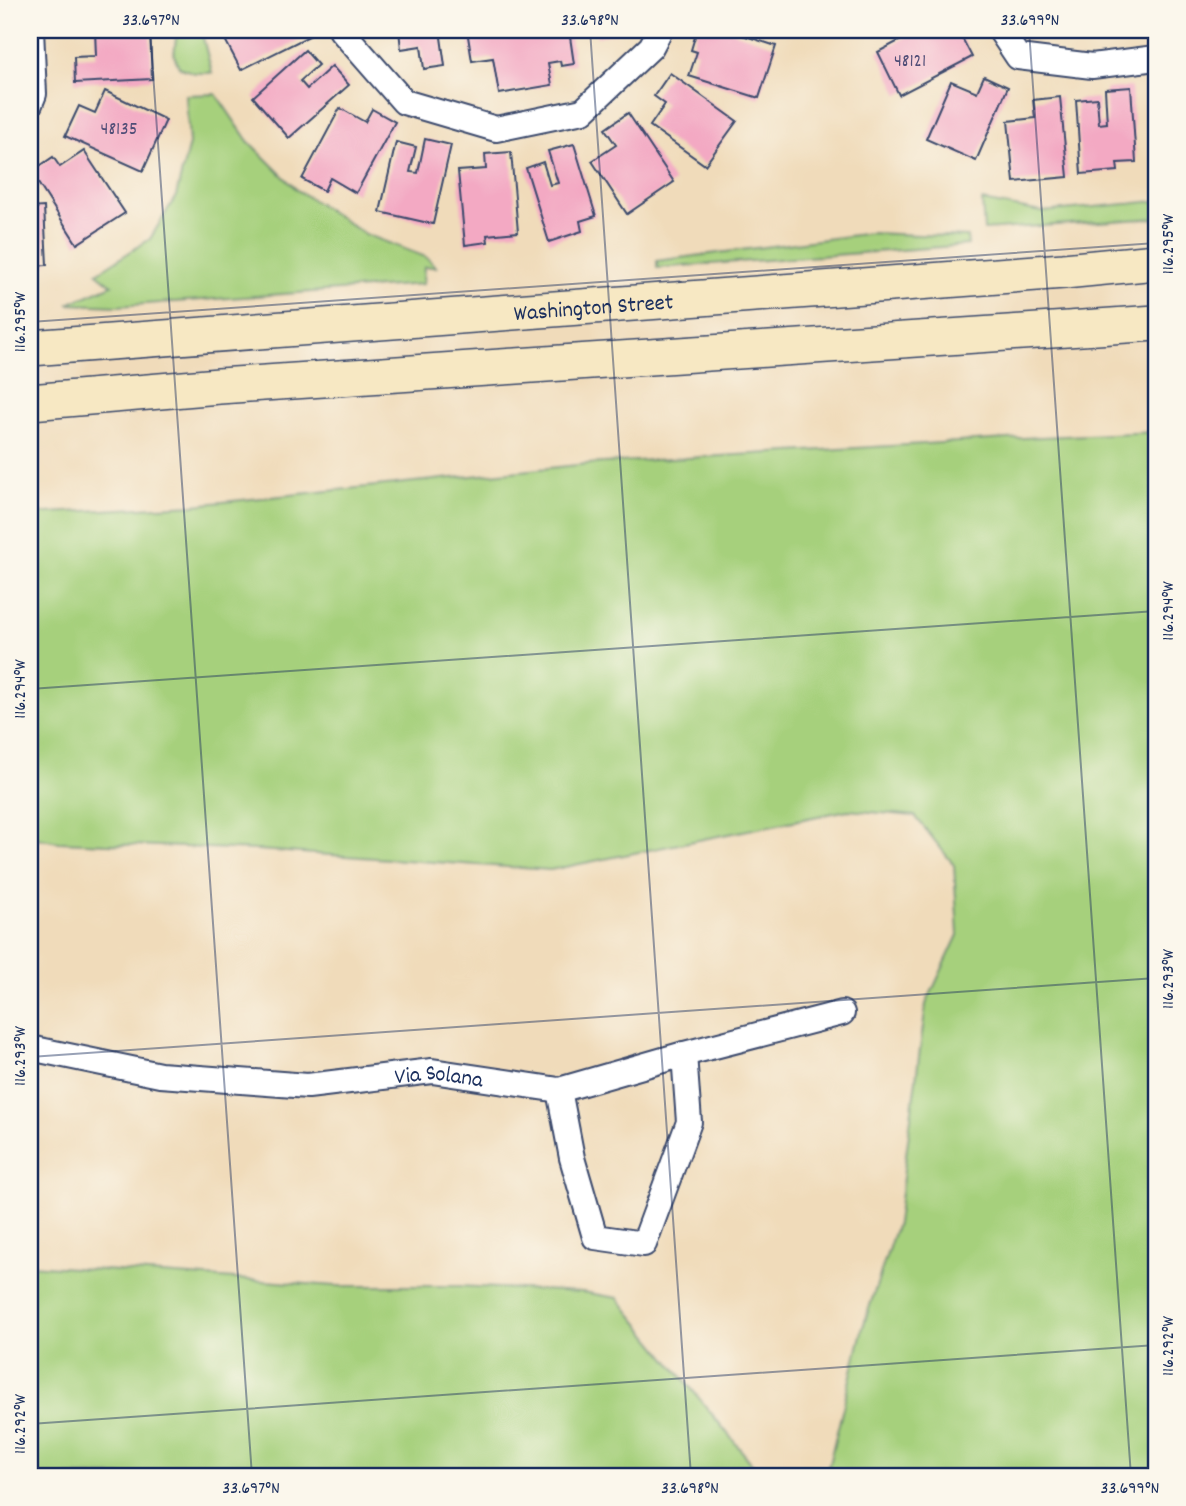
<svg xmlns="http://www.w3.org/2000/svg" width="1186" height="1506" viewBox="0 0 1186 1506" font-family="Dekko,sans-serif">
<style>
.green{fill:#a6d07c;stroke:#60806d;stroke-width:2}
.building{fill:#f3a9c3}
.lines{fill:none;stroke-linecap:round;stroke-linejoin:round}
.minor-casing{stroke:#3b496c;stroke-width:28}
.secondary-casing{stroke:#3b496c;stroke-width:38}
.minor{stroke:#fff;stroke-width:24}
.secondary{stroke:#f7e8c3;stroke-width:35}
.ticks{fill:none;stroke:#1b2f5e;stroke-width:2;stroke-opacity:0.45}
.labels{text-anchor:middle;stroke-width:7;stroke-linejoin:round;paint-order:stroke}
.number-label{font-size:19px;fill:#514e77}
.street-label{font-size:23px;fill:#1b2f5e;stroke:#fbf7ec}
.neatline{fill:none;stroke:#1b2f5e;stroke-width:2.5}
.ticks-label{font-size:18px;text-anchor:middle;fill:#1b2f5e}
</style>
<rect width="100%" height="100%" fill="#fbf7ec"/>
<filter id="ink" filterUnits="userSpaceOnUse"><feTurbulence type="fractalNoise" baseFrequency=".0143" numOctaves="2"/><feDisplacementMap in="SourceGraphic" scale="14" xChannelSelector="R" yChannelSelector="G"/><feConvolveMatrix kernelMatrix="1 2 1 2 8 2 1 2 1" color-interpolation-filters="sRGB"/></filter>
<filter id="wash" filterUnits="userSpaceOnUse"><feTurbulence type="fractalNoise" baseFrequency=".00686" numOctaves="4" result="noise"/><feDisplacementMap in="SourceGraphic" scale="28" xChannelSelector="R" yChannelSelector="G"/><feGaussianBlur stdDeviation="1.57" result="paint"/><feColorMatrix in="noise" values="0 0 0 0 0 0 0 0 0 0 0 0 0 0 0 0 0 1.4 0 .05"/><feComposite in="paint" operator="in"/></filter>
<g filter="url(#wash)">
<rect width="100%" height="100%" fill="#f0dbba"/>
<g class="green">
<path d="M177,30h24l11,43h-18l-15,-6 -5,-12z"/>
<path d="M216,94l32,47 49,49 68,44 61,23 10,10h-12l-1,17 -305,22 -50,-2 44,-19 -15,-12 53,-34 26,-43 13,-52 -3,-49z"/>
<path d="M982,201l60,11 114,-11v17l-172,12z"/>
<path d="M871,233l96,4 1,8 -311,23v-7z"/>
<path d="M1156,432v1044h-330l37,-149 34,-104 29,-219 32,-69 -4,-70 -39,-49 -67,-6 -298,60 -293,-20 -198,-8 -29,-5v-323l164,-9 393,-41 454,-27z"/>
<path d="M30,1265l306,21h122l124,6 36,6 144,178h-732z"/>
</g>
<g id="blocks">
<g class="building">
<path d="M95,30h55l2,49 -77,4 -1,-26 22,-1z"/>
<path d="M220,30h93l2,3 -74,37z"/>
<path d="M399,30h41l5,36 -21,3 -3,-23 -20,3z"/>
<path d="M467,30h102l5,34 -13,2 -1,-5 -12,2 4,22 -53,9 -6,-36 -21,3z"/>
<path d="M595,30h27v1l-25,6z"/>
<path d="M697,30h30l49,16 -17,52 -70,-22 8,-24 -6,-2z"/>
<path d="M913,30h24l4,8 17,-8 14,27 -73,38 -21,-43 36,-19z"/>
<path d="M305,50l13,15 -18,16 7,8 25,-23 17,19 -60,53 -36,-41z"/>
<path d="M670,73l67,48 -32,44 -55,-39 15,-22 -11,-8z"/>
<path d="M984,76l24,11 -32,74 -50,-22 25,-58 26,11z"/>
<path d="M1131,87l5,75 -19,1 1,8 -37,3 -5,-74 21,-2 2,26 8,-1 -2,-34z"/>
<path d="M105,91l61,29 -23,51 -78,-35 14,-30 16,7z"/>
<path d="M1060,97l8,80 -54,5 -6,-61 27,-3 -2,-18z"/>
<path d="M340,108l25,14 7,-13 23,13 -39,71 -26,-15 -6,13 -22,-12z"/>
<path d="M628,113l46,69 -47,32 -35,-53 24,-16 -11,-16z"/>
<path d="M425,139l26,6 -18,79 -53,-12 16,-70 20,5 -6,25 8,1z"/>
<path d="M574,144l22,72 -16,5 2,10 -33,11 -23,-74 17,-6 7,23 8,-2 -10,-32z"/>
<path d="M84,151l41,62 -48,31 -46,-72 22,-15 7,10z"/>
<path d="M511,152l7,80 -31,3 1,7 -23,3 -7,-74 28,-2 -1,-15z"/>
<path d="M44,207l3,58 -17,1v-58z"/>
</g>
</g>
</g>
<g filter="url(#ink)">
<use href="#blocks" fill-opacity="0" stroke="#3b496c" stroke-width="2"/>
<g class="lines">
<g class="minor-casing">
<g id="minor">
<path d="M341,30l63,72 92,27 87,-18 68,-64 9,-17"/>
<path d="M1000,30l18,27 74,9 64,-8"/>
<path d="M30,104l4,-10 -3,-64"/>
<path id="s1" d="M30,1048l130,27 148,11 124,-15 127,19 125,-36 158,-41"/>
<path d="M559,1090l13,68 23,79 49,7 45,-122 -5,-68"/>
</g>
</g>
<g class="secondary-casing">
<g id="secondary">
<path id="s2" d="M30,348l1034,-77 92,-9"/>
<path d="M30,402l189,-16 937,-63"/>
</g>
</g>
<use href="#minor" class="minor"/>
<use href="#secondary" class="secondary"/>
</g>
</g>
<path class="ticks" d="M150,30l102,1446M590,30l101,1446M1029,30l102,1446M30,322l1126,-79M30,689l1126,-78M30,1057l1126,-79M30,1424l1126,-79"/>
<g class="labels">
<g class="number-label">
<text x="910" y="66">48121</text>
<text x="119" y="134">48135</text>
</g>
<g class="street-label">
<text dy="8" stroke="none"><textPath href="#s2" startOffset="565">Washington Street</textPath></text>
<text dy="8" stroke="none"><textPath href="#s1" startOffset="413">Via Solana</textPath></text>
</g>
</g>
<rect width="1186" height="1506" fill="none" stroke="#fbf7ec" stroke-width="77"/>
<rect x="38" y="38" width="1110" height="1430" class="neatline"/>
<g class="ticks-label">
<text x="151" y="25">33.697°N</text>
<text x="590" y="25">33.698°N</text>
<text x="1030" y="25">33.699°N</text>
<text transform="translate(1167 244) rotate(-90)" y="6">116.295°W</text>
<text transform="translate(19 322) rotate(-90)" y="6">116.295°W</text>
<text transform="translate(1167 611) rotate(-90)" y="6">116.294°W</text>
<text transform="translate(19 689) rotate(-90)" y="6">116.294°W</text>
<text transform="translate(1167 979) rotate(-90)" y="6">116.293°W</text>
<text transform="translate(19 1056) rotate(-90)" y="6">116.293°W</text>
<text transform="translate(1167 1346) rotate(-90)" y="6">116.292°W</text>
<text transform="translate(19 1424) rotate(-90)" y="6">116.292°W</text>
<text x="251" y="1493">33.697°N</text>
<text x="690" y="1493">33.698°N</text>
<text x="1130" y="1493">33.699°N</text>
</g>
</svg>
